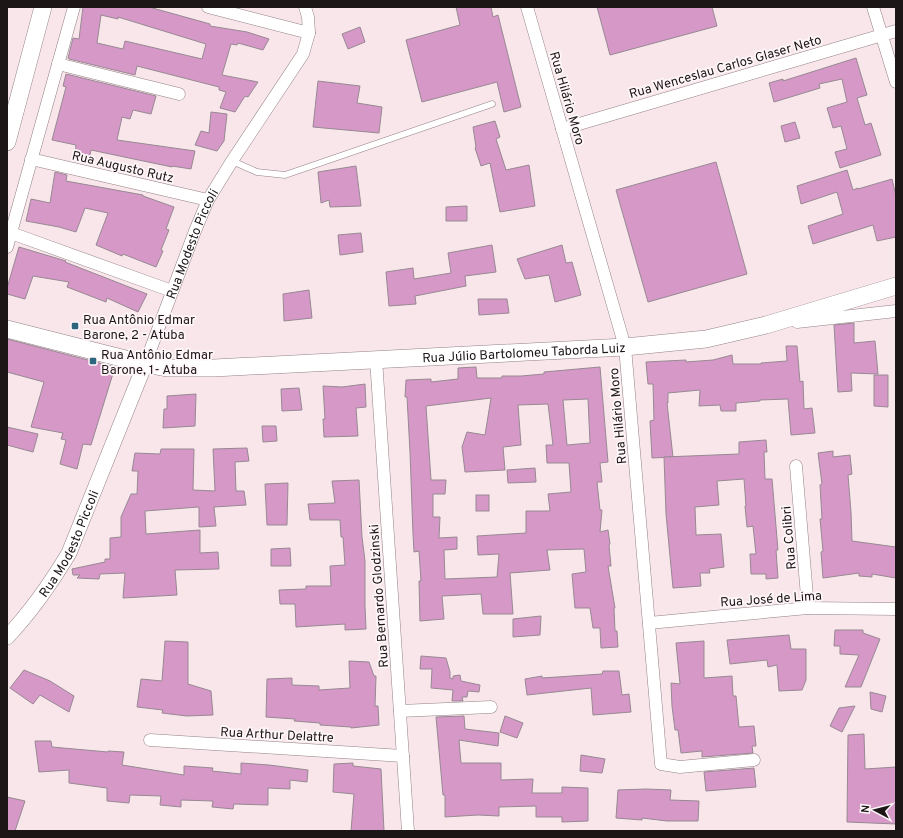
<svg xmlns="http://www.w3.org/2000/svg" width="903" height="838" viewBox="0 0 903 838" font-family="Overpass,sans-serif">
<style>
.building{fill:#d598c7;stroke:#978993;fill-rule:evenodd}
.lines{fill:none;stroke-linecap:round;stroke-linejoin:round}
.service-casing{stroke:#938286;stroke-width:7}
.minor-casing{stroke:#938286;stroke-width:13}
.tertiary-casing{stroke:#938286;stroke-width:16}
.secondary-casing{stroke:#938286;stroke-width:18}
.service{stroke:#fff;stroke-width:6}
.minor{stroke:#fff;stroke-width:12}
.tertiary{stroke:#fff;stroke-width:15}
.secondary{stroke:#fff;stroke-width:17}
.poi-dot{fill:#2d667f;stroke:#fef6f8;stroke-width:1.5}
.labels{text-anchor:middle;stroke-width:3.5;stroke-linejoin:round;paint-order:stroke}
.street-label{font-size:13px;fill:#1c1617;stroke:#fef6f8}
.poi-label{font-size:13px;fill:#1c1617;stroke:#fef6f8;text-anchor:start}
</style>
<rect width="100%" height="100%" fill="#f9e6ea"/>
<g class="building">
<path d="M83,7h66l61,17v2l37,6 22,7 -6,11 -25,-7 -1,2 -6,-1 -9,31 36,7 -10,15 -3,-1 -10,16 -15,-4 6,-16 -7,-2v-3l-82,-21 -2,9 -66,-16 -1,-1 5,-20 6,1zM101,15l17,4v-2l88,27 -4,15 -77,-18 -2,8 -26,-6z"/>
<path d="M456,7h35l2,10 5,-2 23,92 -17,5 -7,-30 -75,20 -16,-62 54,-15z"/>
<path d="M597,7h115l5,19 -107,29z"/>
<path d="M360,27l5,15 -17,7 -6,-15z"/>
<path d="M856,58l11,37 -10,3 8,27 6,-2 10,32 -41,13 -5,-16 12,-3 -6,-23 -8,2 -6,-20 20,-6 -5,-23 -23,5 1,4 -46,14 -5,-19 14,-4v2z"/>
<path d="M66,74l90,22 -5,18 -18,-4 -3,9 -8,-2 -5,23 78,11 -4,18 -19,-3v1l-81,-17 -2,9 -14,-2 1,-12 -24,-5 14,-53 -3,-1z"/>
<path d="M318,81l42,5 -3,17 25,4 -3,26 -66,-6z"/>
<path d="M211,112l16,2 -3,27 -7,10 -22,-6 6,-14 8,2z"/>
<path d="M495,121l5,16 -4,2 10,31 23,-5 6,41 -35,6 -10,-49 -9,3 -6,-18 1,-1 -3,-20z"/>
<path d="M795,122l5,16 -15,4 -4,-16z"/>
<path d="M716,162l31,112 -99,28 -32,-112z"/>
<path d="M356,166l5,40 -31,1 -1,-7 -8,3 -3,-31z"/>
<path d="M847,170l6,20 5,-2v1l34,-10 4,17v41l-19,4 -4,-16 -60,19 -5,-18 35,-12 -6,-22 -36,12 -4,-18z"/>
<path d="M55,172l12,3 -1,6 77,14v1l31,11 -8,22 3,1 -8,20 2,1 -7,16 -33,-13 -1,2 -26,-11 12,-32 -23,-5 -9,24 -17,-5 -33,-6 5,-22 19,4z"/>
<path d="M467,206v15h-21v-14z"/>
<path d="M361,233l2,19 -23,3 -2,-20z"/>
<path d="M492,245l4,27 -31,4 1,10 -51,10 1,8 -27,2 -3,-34 27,-4 1,11 37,-6 -3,-20z"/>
<path d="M562,245l4,18 6,-1 9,33 -26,7 -6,-27 -24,4 -8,-20z"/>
<path d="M19,247l47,14 -1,1 82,32 -9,18 -31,-14 -1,4 -39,-15 2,-5 -36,-6 -8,23 -18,-5v-6z"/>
<path d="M309,290l3,28 -28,3 -1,-27z"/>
<path d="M478,299h29l2,14 -30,2z"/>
<path d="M854,323v20l21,-2 3,33 -27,-1 1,18 -14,1 -4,-67z"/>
<path d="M7,339l108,28 -24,78 -8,-1 -6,25 -17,-5 6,-24 -5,-1 2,-6 -32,-6 13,-45 -37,-10z"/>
<path d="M786,346h11l3,36 3,-1 1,28 8,-1 3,25 -24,2 -3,-36 -28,1v1l-24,2v8h-15l-1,-6 -21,1 1,-16 -32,3v10h-1l6,54 -21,1 -2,-37 4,-1 -1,-36h-5l-2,-22 40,-2v2l27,-2 19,-5 1,9h28v-1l26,-2z"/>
<path d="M476,367l1,11h25v-2h19l23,-2v-2l56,-5 8,95 -8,1 2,19h-5l3,28h2l-2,22 8,-2 2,14 -1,1 2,21h-3l7,42h-1l1,23h2l1,16 -17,1 -1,-20h-7l-3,-20h-15l-3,-34 14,-2 -2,-23 -37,1 3,20 -40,3 3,41h-30l-2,-20 -39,2 2,23 -24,2 -1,-40h2l-2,-30 -5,1 -1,-18 -3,-82 -3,-55h-2l1,-17 25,-1v3l27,-3v-11zM491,398l-6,37 -18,-3 -5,15 3,25 40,-2 -2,-23 18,-2 -3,-40 30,-1 5,41h-7l1,18h22l2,29 -23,2 2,17h-24v22l-49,3 1,19 21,-1 -2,23 -52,2 -1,-29 13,-1v-12l-18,1 1,-21h-7v-23h12l1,-14h-15l-5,-74zM588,399l2,44 -23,2 -4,-45z"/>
<path d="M874,375h14v32l-14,-1z"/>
<path d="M365,384l1,23 -10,1 2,28 -34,1 -1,-18h2l-2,-33 19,1z"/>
<path d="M299,388l3,22 -20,1 -1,-22z"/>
<path d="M196,394l-1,32 -32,2 1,-19h3v-13z"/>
<path d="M262,426h14l1,15 -14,1z"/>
<path d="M7,427l31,7 -5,18 -26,-7z"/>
<path d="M766,440l1,12h-3l1,27h7l6,71h-2l2,28 -12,1v-5h-15l-1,-20h6l-3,-28 -6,1 -2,-21h1l-2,-27 -27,2 2,24 -24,2 1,28 25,-1 3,33 -15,2 1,4h-10l1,13 -28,2 -7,-74 -2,-57 75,-3v-12z"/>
<path d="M247,448l2,13 -14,1 1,29h8l2,14 -32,2 2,19 -17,1v-20l-54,4 1,23 54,-4v23l18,-1 1,17 -44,1 2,25 -54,3 2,-25 -25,1 -1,5 -22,-1 3,-3h-7l-1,-6 33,-7v-3h5v-21l11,-1v-20l10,-23h6l1,-23h-6l3,-18 25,1 1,-5h33l-1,41 22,1 -2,-42z"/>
<path d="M833,451v6l17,-2 2,19 -4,1 3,37 1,29 44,6v31l-24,-4v3l-13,-1v-3l-36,5 -2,-26 2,-1 -3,-32h2l-2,-34 2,-1 -4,-31z"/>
<path d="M535,468l1,14 -28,1 -1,-13z"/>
<path d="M359,480l3,57 3,24v45l1,23 -21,1v-6l-49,3 -1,-23h-15l-1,-14 27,-1v-3h25l-1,-20 15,-1 -2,-28h-2l-1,-17h-30l-2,-16 27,-1 -3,-22z"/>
<path d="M288,483l-1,42h-20l-2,-41z"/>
<rect x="476" y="495" width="13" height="16"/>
<path d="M290,548l1,18h-20v-17z"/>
<path d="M541,616l-1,19 -27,2v-18z"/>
<path d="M835,630h28v3l17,6 -19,48h-16l14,-32 -19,-1v-8h-6z"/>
<path d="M789,635l2,14h15v31l-4,10 -23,1 -2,-26 -9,2 -1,-7 -37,4 -3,-24z"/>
<path d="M165,641l23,1v42l23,7 2,24 -26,1 -25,-3 1,-3 -26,-3 4,-28 21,2z"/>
<path d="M704,641v37l28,-2 1,20h3l3,31 15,-1 2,20h-4l1,7 -51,4v-6l-21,2 -3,-23h-3l-3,-24 -1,-23 9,1 -4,-41z"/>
<path d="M421,656l25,2 4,14v6l3,1v-3l7,-1 1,6 19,4 -1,7 -11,-1 -1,6h-5l1,4h-11l1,-11 -22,-2 1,-19h-12z"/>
<path d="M349,661l20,1 5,14h2l-1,30h3l1,19 -28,3v-1l-31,-2v-2l-26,-2 1,-2 -29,-2 1,-38 25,-1v7l27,1v4l31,-2z"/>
<path d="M24,670l26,11 24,15 -5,16 -29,-17 -7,9 -23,-16z"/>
<path d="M603,671h16l3,24 7,-1 2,18 -38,3 -2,-27 -64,7 -2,-16 17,-3v2l60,-4z"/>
<path d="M870,692l16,4 -4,16 -11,-3z"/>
<path d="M855,706l-13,26 -12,-6 9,-18z"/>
<path d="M464,716l1,13 34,4 -1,13 -39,-6 2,23h40v17l32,-1 -1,14h30v-6l26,1v33l-26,1v-5h-26v-11l-37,1v9l-21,-1 -33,2v-22h-2l-7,-78z"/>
<path d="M505,716l18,7 -6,15 -17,-6z"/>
<path d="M864,734l1,35 31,-2v57l-49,-2 1,-87z"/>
<path d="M35,741h16l1,6 56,5v-1l16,1 -2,13 62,10v-9l29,2 -1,3 29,3v-11l28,2 39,5 -1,12 -17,-2v9l-22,-1v17l-34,-1 -1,5 -21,-2 1,-6 -32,-1v7l-21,-2 1,-9 -31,-1 -1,8 -22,-2v-13l-38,-5v-13l-30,2z"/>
<path d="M581,755l24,4 -3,14 -22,-2z"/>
<path d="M353,763v3l28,3 3,62h-33l3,-37 -21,-2 1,-28z"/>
<path d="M754,768l2,19 -50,4 -2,-19z"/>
<path d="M646,789l25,1 -1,10 29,1 -1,20h-31l-25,-3v2l-26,-2 2,-28z"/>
<path d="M7,797l18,4 -10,30h-8z"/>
</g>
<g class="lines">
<g class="service-casing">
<path id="service" d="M232,161l25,11 28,3 207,-71"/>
</g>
<g class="minor-casing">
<g id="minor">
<path d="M208,7l101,26"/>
<path d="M527,7l98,340 36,417 19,3 74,-7"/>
<path d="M873,7l23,75"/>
<path d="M58,64l121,30"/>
<path d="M562,129l334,-98"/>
<path d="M31,159l177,41"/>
<path d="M11,233l161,58"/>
<path d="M7,247l67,-240"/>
<path d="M797,322l99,-11"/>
<path d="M376,359l32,472"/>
<path id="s1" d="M145,364l50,-133 13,-31 24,-39 71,-107 6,-21 -1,-16 -3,-10"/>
<path d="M796,466l12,142"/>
<path d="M649,623l159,-15 88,1"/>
<path d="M400,711l91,-4"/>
<path d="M150,740l253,16"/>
</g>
</g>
<g class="tertiary-casing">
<g id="tertiary">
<path id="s2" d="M7,637c24,-25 44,-54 62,-84l76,-189"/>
</g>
</g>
<g class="secondary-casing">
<g id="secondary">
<path d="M7,142l36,-135"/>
<path id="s3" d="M7,329l138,35 22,4h47l411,-21 81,-8 60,-14 130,-39"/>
</g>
</g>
<use href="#service" class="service"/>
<use href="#minor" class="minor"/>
<use href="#tertiary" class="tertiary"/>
<use href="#secondary" class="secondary"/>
</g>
<g class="poi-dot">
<rect x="71" y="322" width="8" height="8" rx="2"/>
<rect x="89" y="357" width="8" height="8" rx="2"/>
</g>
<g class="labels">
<g class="street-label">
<text transform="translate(725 66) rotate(-16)" y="5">Rua Wenceslau Carlos Glaser Neto</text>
<text transform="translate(568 98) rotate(74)" y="5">Rua Hilário Moro</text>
<text transform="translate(123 166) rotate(13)" y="5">Rua Augusto Rutz</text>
<text dy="5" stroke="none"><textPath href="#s1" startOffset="129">Rua Modesto Piccoli</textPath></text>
<text dy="5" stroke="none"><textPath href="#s3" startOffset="522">Rua Júlio Bartolomeu Taborda Luiz</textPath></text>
<text transform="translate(617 416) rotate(-95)" y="5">Rua Hilário Moro</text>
<text transform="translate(788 538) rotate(-95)" y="5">Rua Colibri</text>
<text dy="5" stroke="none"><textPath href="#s2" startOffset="113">Rua Modesto Piccoli</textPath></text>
<text transform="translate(378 596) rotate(-94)" y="5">Rua Bernardo Glodzinski</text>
<text transform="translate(771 598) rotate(-4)" y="5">Rua José de Lima</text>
<text transform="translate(277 734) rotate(3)" y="5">Rua Arthur Delattre</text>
</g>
<g class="poi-label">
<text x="83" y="324">Rua Antônio Edmar<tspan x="83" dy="15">Barone, 2 - Atuba</tspan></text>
<text x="101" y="359">Rua Antônio Edmar<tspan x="101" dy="15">Barone, 1- Atuba</tspan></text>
</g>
</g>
<rect width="903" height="838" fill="none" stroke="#1c1617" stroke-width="16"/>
<g transform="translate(875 810) rotate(277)" stroke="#fef6f8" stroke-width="3" paint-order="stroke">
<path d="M0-3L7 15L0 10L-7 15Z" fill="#1c1617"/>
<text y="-6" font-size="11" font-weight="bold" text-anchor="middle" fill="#1c1617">N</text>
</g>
</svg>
